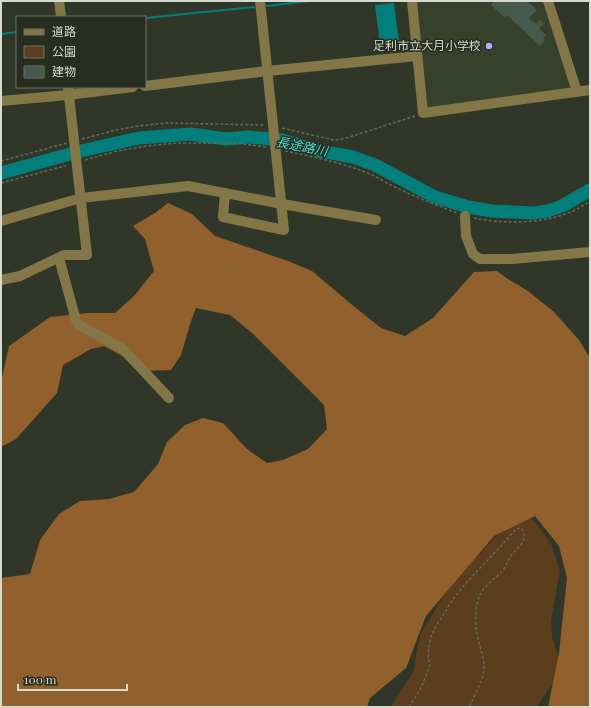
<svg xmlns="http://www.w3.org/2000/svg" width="591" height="708" viewBox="0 0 591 708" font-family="'Playfair Display','Noto Sans JP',serif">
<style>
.built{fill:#37402b}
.green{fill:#5c3d1e}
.forest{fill:#91602c}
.water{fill:#027f7a}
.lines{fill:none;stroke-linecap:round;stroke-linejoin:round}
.stream{stroke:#027f7a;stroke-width:2}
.river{stroke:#027f7a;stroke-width:13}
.building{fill:#47584e}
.path{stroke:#62685b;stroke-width:1.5;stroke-dasharray:3 2;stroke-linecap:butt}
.minor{stroke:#837747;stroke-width:10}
.poi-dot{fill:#aeaefa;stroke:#272d1f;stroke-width:1.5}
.labels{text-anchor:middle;stroke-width:3;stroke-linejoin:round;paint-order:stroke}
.poi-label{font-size:12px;fill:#d5d9d0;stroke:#272d1f;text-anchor:end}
.water-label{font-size:13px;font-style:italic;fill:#49dcd4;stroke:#272d1f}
</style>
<rect width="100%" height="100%" fill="#303729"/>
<path class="built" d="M416,1h127l28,90 -145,17z"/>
<path class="green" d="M530,516l13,16 9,14 8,25 -9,50 1,16 7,21 -5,23 -17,26h-146l22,-35 7,-37 29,-48 44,-48 22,-19z"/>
<path class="forest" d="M168,203l24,11 23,22 73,25 24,10 39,33 30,24 24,8 28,-18 41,-46 23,-1 11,8 20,12 26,21 25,28 11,18v349h-42l11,-54 8,-75 -8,-32 -24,-30 -41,20 -68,80 -20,52 -36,30 -3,9h-366v-129l29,-4 10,-34 19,-26 21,-13 29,-2 25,-7 24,-28 9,-22 18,-17 18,-7 20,5 24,26 20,14 16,-3 25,-11 19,-20 -3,-24 -72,-72 -22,-18 -34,-7 -5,13 -10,34 -10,15 -26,1 -21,-14 -20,-11 -13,3 -28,16 -6,28 -41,46 -15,8v-65l8,-36 41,-29 37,-4h28l20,-18 19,-24 -9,-32 -12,-13 22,-13z"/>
<path class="water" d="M394,3l6,46 -19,3 -6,-47z"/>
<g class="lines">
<g class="stream">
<path d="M267,6l42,-5"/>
<path d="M145,18l109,-11"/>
<path d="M1,34l16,-2"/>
</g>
<path class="river" d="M1,173l80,-22 58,-13 52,-4 35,5 22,-2 34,3 38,11 33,6 22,8 60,32 33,10 24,4 41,2 15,-2 14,-5 28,-16"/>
</g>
<path class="building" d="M491,1h19l2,1 1,-1h14l10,9 -8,8 7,6 4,-4 4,4 -5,4 7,7 -3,3 2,2 -5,6 -33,-31 -2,3 -14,-13 2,-3z"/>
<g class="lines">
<g class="path">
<path d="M282,128l52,12 9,-1 72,-23"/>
<path d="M82,139l34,-9 22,-4 28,-3 98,2"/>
<path d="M285,151c28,5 56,12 83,22 9,4 18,10 27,14 20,10 41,18 62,26"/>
<path d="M85,160l32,-9 30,-5 30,-3h58l32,4"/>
<path d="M1,161l66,-18"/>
<path d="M1,183l67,-18"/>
<path d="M474,218c30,6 66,6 94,-5 8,-3 15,-7 22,-12"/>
<path d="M409,707l12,-19 9,-23 -2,-7 1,-12 1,-7 6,-13 6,-9 9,-15 14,-18 38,-40 10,-12 3,-3 5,-1c9,11 -2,18 -9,26 -4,5 -5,11 -9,16 -7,8 -18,15 -23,25 -6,12 -5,35 -1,48 2,9 6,18 5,27 -2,13 -10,26 -15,37"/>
</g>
<g class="minor">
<path d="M59,1l2,16"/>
<path d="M412,1l11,112 167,-23"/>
<path d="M548,1l29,91"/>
<path d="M145,86l122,-15 150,-15"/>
<path d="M1,101l67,-6 65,-8"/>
<path d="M225,193l-2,24 61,13 -24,-229"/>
<path d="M465,216l1,20 7,18 7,5h32l78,-7"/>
<path d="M1,221l80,-23 107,-12 94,18 94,16"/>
<path d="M59,258l18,66 46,25 46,49"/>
<path d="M1,280l19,-4 44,-21h23l-19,-168"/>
</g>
</g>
<circle class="poi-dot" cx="489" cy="46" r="4"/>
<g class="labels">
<g class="poi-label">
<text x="481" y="50">足利市立大月小学校</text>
</g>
<g class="water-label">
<text transform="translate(302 146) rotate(11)" y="5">長途路川</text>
</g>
</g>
<rect width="591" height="708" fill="none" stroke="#d5d9d0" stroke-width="4"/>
<rect x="16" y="16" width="130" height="72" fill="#272d1f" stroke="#6d7266"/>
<rect x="24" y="29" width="20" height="6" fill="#837747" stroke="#6d7266"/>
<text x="52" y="36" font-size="12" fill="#d5d9d0">道路</text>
<rect x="24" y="46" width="20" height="12" fill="#5c3d1e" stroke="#6d7266"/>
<text x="52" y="56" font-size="12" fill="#d5d9d0">公園</text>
<rect x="24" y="66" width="20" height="12" fill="#47584e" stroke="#6d7266"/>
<text x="52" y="76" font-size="12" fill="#d5d9d0">建物</text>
<path d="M18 684v6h109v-6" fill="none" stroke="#d5d9d0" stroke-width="2"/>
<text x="24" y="684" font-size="12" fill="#d5d9d0" stroke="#272d1f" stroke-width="3" paint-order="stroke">100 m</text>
</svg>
